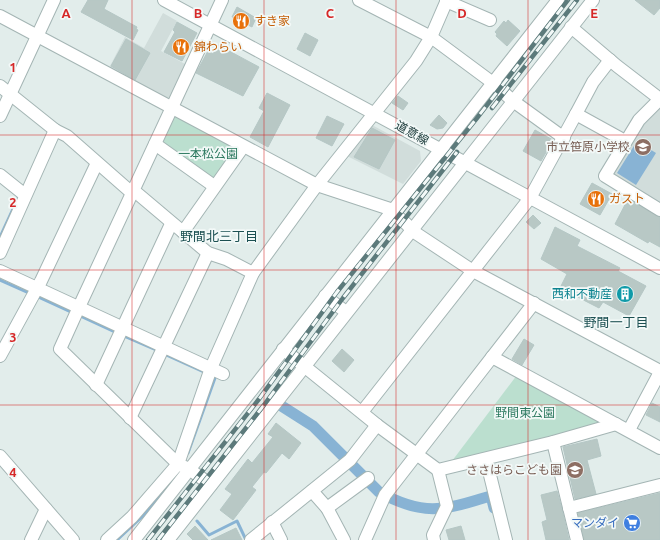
<svg xmlns="http://www.w3.org/2000/svg" width="660" height="540" viewBox="0 0 660 540" font-family="Ubuntu,'Noto Sans JP',sans-serif">
<style>
.built{fill:#d1dddb}
.green{fill:#bbdfcf}
.water{fill:#88b3d4}
.lines{fill:none;stroke-linecap:round;stroke-linejoin:round}
.stream{stroke:#88b3d4;stroke-width:3}
.canal{stroke:#88b3d4;stroke-width:11}
.building{fill:#b8c8c5;stroke:#b5c7c5}
.minor-casing{stroke:#a4b5b4;stroke-width:14}
.tertiary-casing{stroke:#a4b5b4;stroke-width:14}
.minor{stroke:#fff;stroke-width:12}
.tertiary{stroke:#fff;stroke-width:12}
.rail-casing{stroke:#5c7a7b;stroke-width:4.5}
.rail{stroke:#f3f9f8;stroke-width:3;stroke-dasharray:9;stroke-linecap:butt}
.grid{fill:none;stroke:#d62828;stroke-width:1;stroke-opacity:0.55}
.labels{text-anchor:middle;stroke-width:3.5;stroke-linejoin:round;paint-order:stroke}
.food-label{font-size:12px;fill:#c56008;stroke:#f3f9f8;text-anchor:start}
.street-label{font-size:12px;fill:#213f3f;stroke:#f3f9f8}
.education-label{font-size:12px;fill:#785e54;stroke:#f3f9f8;text-anchor:end}
.park-label{font-size:12px;fill:#2a785e;stroke:#f3f9f8}
.culture-label{font-size:12px;fill:#0d838f;stroke:#f3f9f8;text-anchor:end}
.shop-label{font-size:12px;fill:#366cbe;stroke:#f3f9f8;text-anchor:end}
.neighbourhood-label{font-size:13px;fill:#1c5052;stroke:#f3f9f8}
.grid-label{font-size:13px;text-anchor:middle;font-weight:bold;fill:#d62828;stroke:#f3f9f8;stroke-width:3.5;stroke-linejoin:round;paint-order:stroke}
</style>
<rect width="100%" height="100%" fill="#e2edeb"/>
<g class="built">
<path d="M163,13l14,8 -16,30 24,13 -15,33 -5,2 -56,-31 16,-31 19,11z"/>
<path d="M660,104v102l-49,-29 30,-55z"/>
<path d="M372,125l48,26 1,10 -18,23 -56,-28z"/>
</g>
<g class="green">
<path d="M175,115l60,31 1,3 -22,30 -52,-37z"/>
<path d="M517,375l88,48 -153,38z"/>
</g>
<path class="water" d="M637,141l19,12 -20,32 -19,-12z"/>
<g class="lines">
<g class="stream">
<path d="M0,237l19,-41"/>
<path d="M0,280l31,14"/>
<path d="M36,296l37,17"/>
<path d="M78,315l39,18"/>
<path d="M122,335l37,16"/>
<path d="M164,354l42,19"/>
<path d="M188,453l27,-75 -4,-2"/>
<path d="M197,521l12,14 28,-14 9,19"/>
<path d="M117,540l29,-27 22,-28"/>
</g>
<path class="canal" d="M280,405l33,21 66,66c18,10 42,19 63,16 16,-1 33,-8 49,-12l3,12"/>
</g>
<g class="building">
<path d="M88,0h20l-4,9 33,18 -1,2 2,1 -5,10 -52,-28z"/>
<path d="M635,0h25v8l-6,7z"/>
<path d="M237,7l19,11 -4,9 -20,-10z"/>
<path d="M508,20l12,11 -13,15 -11,-10 1,-2 -2,-2 9,-11 2,2z"/>
<path d="M177,22l20,11 -15,28 -18,-9 11,-20 -2,-2z"/>
<path d="M305,33l13,7 -8,16 -13,-7z"/>
<path d="M126,39l24,14 -15,27 -24,-14z"/>
<path d="M218,45l41,22 -16,29 -47,-23 12,-22 5,3z"/>
<path d="M267,93l23,12 -22,42 -18,-10 14,-26 -5,-3z"/>
<path d="M398,96l10,7 -5,7 -11,-7z"/>
<path d="M439,115l8,8 -4,5 -6,1 -7,-4z"/>
<path d="M327,116l17,8 -12,22 -16,-8z"/>
<path d="M372,128l23,12 -16,29 -25,-12z"/>
<path d="M535,130l18,10 -12,21 -18,-10z"/>
<path d="M592,183l20,11 -12,21 -20,-11z"/>
<path d="M628,199l32,18v30l-11,-6 -1,2 -33,-19z"/>
<path d="M533,215l8,8 -7,6 -8,-7z"/>
<path d="M555,227l25,13 -3,6 43,22 -2,3 28,15 -17,30 -26,-14 -4,6 -39,-20 7,-14 -26,-15z"/>
<path d="M524,339l10,6 -12,20 -10,-6z"/>
<path d="M342,349l12,11 -10,12 -12,-11z"/>
<path d="M652,403l8,4v15l-14,-7z"/>
<path d="M276,423l25,20 -12,16 -7,-6 -16,20 -2,-1 -12,15 4,3 -23,30 -13,-10 12,-16 -7,-5 23,-30 4,4 21,-26 -5,-3z"/>
<path d="M597,439l4,17 -14,4 9,34 -21,5 -12,-52z"/>
<path d="M557,491l5,18 7,31h-23l-4,-18 5,-2 -6,-25z"/>
<path d="M660,493v47h-76l-6,-27z"/>
<path d="M195,526l13,14h-15l-6,-6z"/>
<path d="M461,526l4,14h-16l-3,-10z"/>
<path d="M236,528l6,12h-31z"/>
</g>
<g class="lines">
<g class="minor-casing">
<g id="minor">
<path d="M359,0l72,37 62,46 20,18 51,37"/>
<path d="M446,1l44,19"/>
<path d="M0,16l317,169 76,25c3,9 14,11 18,20l62,41 187,100"/>
<path d="M571,27l46,39 43,33"/>
<path d="M0,86l55,44 12,6 65,57 6,1 70,59 18,6 27,14"/>
<path d="M660,99l-21,21 -34,56 55,34"/>
<path d="M576,114l17,-32 17,-22"/>
<path d="M0,116l54,-116"/>
<path d="M155,144l59,42"/>
<path d="M0,175l25,20"/>
<path d="M183,232l60,-85"/>
<path d="M0,253l55,-123"/>
<path d="M0,271l223,103"/>
<path d="M325,296l21,16"/>
<path d="M79,307l-19,42 118,115 11,5 22,16"/>
<path d="M283,349l94,76 61,45 115,-28 63,-18"/>
<path d="M0,356l41,-75 56,-118"/>
<path d="M492,357l168,91"/>
<path d="M96,385l75,-161"/>
<path d="M362,412l168,-214 46,-84 49,27"/>
<path d="M130,418l78,-165"/>
<path d="M629,430l31,-58"/>
<path d="M553,442l24,98"/>
<path d="M0,456l73,84"/>
<path d="M486,459l20,81"/>
<path d="M312,491l15,17 17,32"/>
<path d="M327,508l41,-30"/>
<path d="M569,508l91,-23"/>
<path d="M272,522l9,18"/>
<path d="M31,540l15,-31"/>
<path d="M107,540l25,-23 46,-53 33,-96 42,-95 64,-88 99,-124 15,-24 16,-37"/>
<path d="M134,540l424,-540"/>
<path d="M168,540l425,-540"/>
<path d="M251,540l99,-80 27,-35"/>
<path d="M365,540l20,-45 149,-192"/>
<path d="M434,540l-1,-5 14,-29 -9,-36"/>
</g>
</g>
<g class="tertiary-casing">
<g id="tertiary">
<path d="M164,0l496,268"/>
<path d="M79,307l143,-307"/>
</g>
</g>
<use href="#minor" class="minor"/>
<use href="#tertiary" class="tertiary"/>
<g class="rail-casing">
<g id="rail">
<path d="M492,108l85,-108"/>
<path d="M148,540l111,-141 78,-107 140,-174 91,-118"/>
<path d="M158,540l106,-135 79,-107 114,-146"/>
</g>
</g>
<use href="#rail" class="rail"/>
</g>
<path class="grid" d="M132,0v540M264,0v540M396,0v540M528,0v540M0,135h660M0,270h660M0,405h660"/>
<defs>
<g id="restaurant-disc" transform="scale(0.9)"><circle r="9.5" fill="#e8710a" stroke="#f3f9f8"/><path d="M-5-6h1v4h1v-4h1v4h1v-4h1v5L-1.5 .5V6h-2V.5L-5-1ZM5-6V6H3V1.5H1.5Q1.5-4 5-6Z" fill="#fff"/></g>
<g id="school-disc" transform="scale(0.9)"><circle r="9.5" fill="#8d6e63" stroke="#f3f9f8"/><path d="M0-5L7-2L0 1L-7-2ZM-4 1L0 2.5L4 1V4Q0 6-4 4Z" fill="#fff"/></g>
<g id="building-disc" transform="scale(0.9)"><circle r="9.5" fill="#0f9aa8" stroke="#f3f9f8"/><path d="M-4-6H4V6H1V3H-1V6H-4ZM-2.5-4.3h1.7v1.8h-1.7ZM.8-4.3h1.7v1.8H.8ZM-2.5-1h1.7V.8h-1.7ZM.8-1h1.7V.8H.8Z" fill="#fff"/></g>
<g id="supermarket-disc" transform="scale(0.9)"><circle r="9.5" fill="#3f7fe0" stroke="#f3f9f8"/><path d="M-6-5.5h2.5l.6 2H6L4.5 2H-2.5L-4.4-4H-6ZM-1.5 3.2a1.3 1.3 0 1 0 .1 0ZM3 3.2a1.3 1.3 0 1 0 .1 0Z" fill="#fff"/></g>
</defs>
<g fill-rule="evenodd">
<use href="#restaurant-disc" x="241" y="21"/>
<use href="#restaurant-disc" x="181" y="47"/>
<use href="#school-disc" x="643" y="147"/>
<use href="#restaurant-disc" x="596" y="199"/>
<use href="#building-disc" x="625" y="294"/>
<use href="#school-disc" x="575" y="470"/>
<use href="#supermarket-disc" x="632" y="523"/>
</g>
<g class="labels">
<g class="food-label">
<text x="254" y="25">すき家</text>
<text x="194" y="51">錦わらい</text>
<text x="609" y="203">ガスト</text>
</g>
<g class="street-label">
<text transform="translate(412 133) rotate(29)" y="4">道意線</text>
</g>
<g class="education-label">
<text x="630" y="151">市立笹原小学校</text>
<text x="562" y="474">ささはらこども園</text>
</g>
<g class="park-label">
<text x="208" y="158">一本松公園</text>
<text x="525" y="417">野間東公園</text>
</g>
<g class="culture-label">
<text x="612" y="298">西和不動産</text>
</g>
<g class="shop-label">
<text x="619" y="527">マンダイ</text>
</g>
<g class="neighbourhood-label">
<text x="219" y="241">野間北三丁目</text>
<text x="616" y="327">野間一丁目</text>
</g>
</g>
<g class="grid-label">
<text x="66" y="18">A</text>
<text x="198" y="18">B</text>
<text x="330" y="18">C</text>
<text x="462" y="18">D</text>
<text x="594" y="18">E</text>
<text x="13" y="72">1</text>
<text x="13" y="207">2</text>
<text x="13" y="342">3</text>
<text x="13" y="477">4</text>
</g>
</svg>
